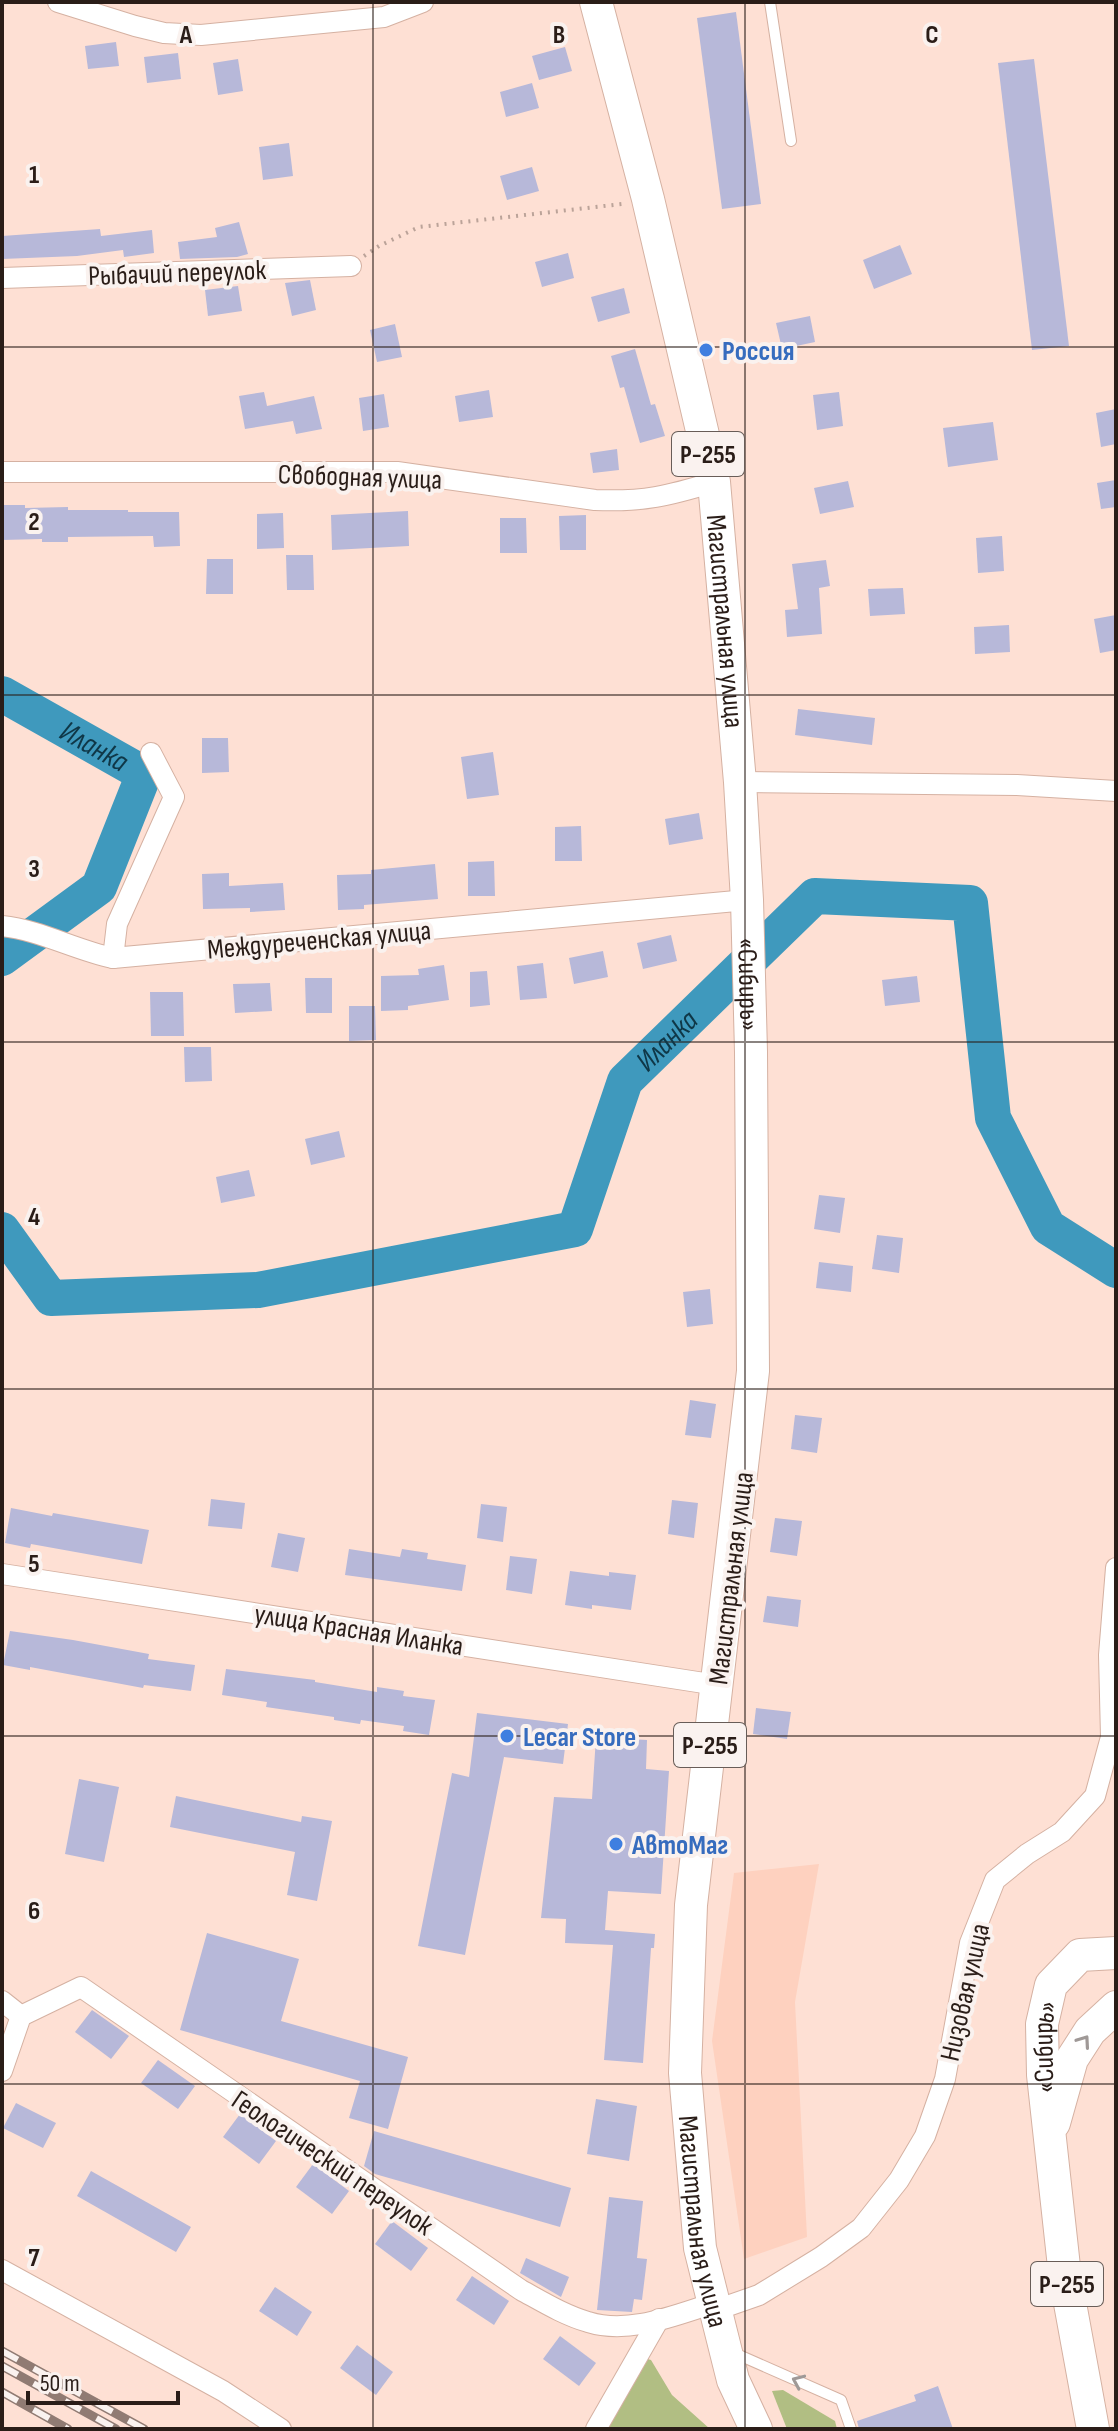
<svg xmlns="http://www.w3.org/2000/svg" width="1118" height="2431" viewBox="0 0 1118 2431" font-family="'Sofia Sans Condensed',sans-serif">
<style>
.built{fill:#fed1bf}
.green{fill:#b1be83}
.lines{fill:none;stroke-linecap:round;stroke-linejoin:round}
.river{stroke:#3f99bd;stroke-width:36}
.building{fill:#b7b8d9}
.lane-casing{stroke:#d5b1a2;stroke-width:12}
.street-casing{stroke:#d5b1a2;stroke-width:22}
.primary-casing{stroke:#d5b1a2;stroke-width:34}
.path{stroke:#bba399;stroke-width:4;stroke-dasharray:2 6;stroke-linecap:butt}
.lane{stroke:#fff;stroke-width:10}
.street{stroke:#fff;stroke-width:20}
.primary{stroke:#fff;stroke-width:32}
.rail-casing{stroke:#907b73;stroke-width:9}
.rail{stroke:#faf2ef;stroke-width:6;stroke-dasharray:18;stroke-linecap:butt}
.oneway{stroke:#9f9997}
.grid{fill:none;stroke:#2a1d18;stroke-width:2;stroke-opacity:0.55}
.shop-dot{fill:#3f7fe0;stroke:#faf2ef;stroke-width:3}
.labels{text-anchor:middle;stroke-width:8;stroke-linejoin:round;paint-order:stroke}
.shield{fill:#faf2ef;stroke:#685d58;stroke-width:2}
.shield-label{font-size:26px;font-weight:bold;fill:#2a1d18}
.street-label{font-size:28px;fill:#2a1d18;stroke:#faf2ef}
.shop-label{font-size:28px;font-weight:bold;fill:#366cbe;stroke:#faf2ef;text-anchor:start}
.water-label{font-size:30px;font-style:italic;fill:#0f3747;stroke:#faf2ef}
.grid-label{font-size:26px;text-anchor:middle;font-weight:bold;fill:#2a1d18;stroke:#faf2ef;stroke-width:8;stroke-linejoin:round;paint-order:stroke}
</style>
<rect width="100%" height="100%" fill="#fee0d4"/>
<path class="built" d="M819,1864l-24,138 12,235 -63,22 -32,-218 22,-168z"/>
<g class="green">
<path d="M644,2358l7,2 21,35 38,34h-108z"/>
<path d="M783,2390l52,31 2,8h-50l-15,-38z"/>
</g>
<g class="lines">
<g class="river">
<path id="s1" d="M2,694l142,80 -45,113 -97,71"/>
<path id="s2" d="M2,1230l49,68 207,-8 317,-61 50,-148 190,-185 155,7 23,215 55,109 68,43"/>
</g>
</g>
<g class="building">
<path d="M736,12l25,192 -39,5 -25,-191z"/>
<path d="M116,42l3,24 -31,3 -3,-23z"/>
<path d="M565,47l7,24 -33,9 -7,-24z"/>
<path d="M178,53l3,26 -34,4 -3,-26z"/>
<path d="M238,59l5,32 -25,4 -5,-32z"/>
<path d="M1034,59l35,287 -37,4 -34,-287z"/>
<path d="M532,83l7,25 -33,9 -6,-25z"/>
<path d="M289,143l4,33 -30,4 -4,-33z"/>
<path d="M532,167l7,24 -32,9 -7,-24z"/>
<path d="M239,222l9,32 -11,3 -57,2 -2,-17 39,-5 -2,-9z"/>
<path d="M100,229l1,7 51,-6 2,23 -30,4 -1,-7 -46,6 -75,3v-23z"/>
<path d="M900,245l12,29 -38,15 -11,-29z"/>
<path d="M568,253l6,25 -32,9 -7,-25z"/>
<path d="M310,280l6,30 -24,6 -7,-33z"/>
<path d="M238,286l4,25 -34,5 -3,-26z"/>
<path d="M624,288l6,25 -32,9 -7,-25z"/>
<path d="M810,316l5,26 -33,7 -6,-26z"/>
<path d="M395,324l7,33 -25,5 -7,-32z"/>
<path d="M635,349l16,56 4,-1 10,32 -25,7 -16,-56 -4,1 -9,-32z"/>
<path d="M489,390l4,27 -34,5 -4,-26z"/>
<path d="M264,392l3,14 47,-10 8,33 -26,5 -3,-13 -48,8 -6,-33z"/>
<path d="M839,392l4,34 -26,4 -4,-35z"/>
<path d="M384,394l5,33 -26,4 -4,-33z"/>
<path d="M1116,409v35l-15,3 -5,-34z"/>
<path d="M993,422l5,38 -50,7 -5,-39z"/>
<path d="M617,449l2,21 -26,3 -3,-20z"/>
<path d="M1116,480v27l-15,2 -4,-26z"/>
<path d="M848,481l6,26 -34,7 -6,-26z"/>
<path d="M2,505h23v3l43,-1v3h60v2h51l1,34 -26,1 -1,-11 -85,1v5h-26v-3l-40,1z"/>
<path d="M408,511l1,35 -77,4 -1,-35z"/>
<path d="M283,513l1,35 -27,1v-35z"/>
<path d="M586,515v35h-26l-1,-34z"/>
<path d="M500,518h26l1,35h-27z"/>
<path d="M1002,536l2,35 -26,2 -2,-35z"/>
<path d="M286,555h27l1,35h-27z"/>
<path d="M207,559h26v35h-27z"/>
<path d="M826,560l4,26 -11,2 3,46 -35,3 -2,-27 13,-1 -6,-45z"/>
<path d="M903,588l2,26 -35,2 -2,-27z"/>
<path d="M1116,615v35l-16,3 -6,-34z"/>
<path d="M1009,625l1,27 -35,2 -1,-27z"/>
<path d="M798,709l77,9 -3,27 -77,-10z"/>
<path d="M202,738h26l1,34 -27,1z"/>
<path d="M493,752l6,43 -32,4 -6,-42z"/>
<path d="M699,813l4,26 -34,6 -4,-26z"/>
<path d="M581,826l1,35h-27v-34z"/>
<path d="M494,861l1,35h-27v-34z"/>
<path d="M435,864l3,35 -74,6v4l-26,1 -1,-35 34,-1v-4z"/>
<path d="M229,873v13l54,-3 2,27 -35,2v-4l-47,1 -1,-35z"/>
<path d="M671,935l6,26 -34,8 -6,-26z"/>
<path d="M603,951l5,26 -34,7 -5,-26z"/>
<path d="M543,963l4,35 -27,2 -3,-34z"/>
<path d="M444,965l5,35 -41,6v4l-27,1v-35l38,-1 -1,-6z"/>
<path d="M487,971l3,34 -20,2v-35z"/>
<path d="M917,976l3,26 -35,4 -3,-26z"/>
<path d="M305,978h27v35h-26z"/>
<path d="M270,983l2,28 -37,2 -2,-29z"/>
<path d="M150,992h33l1,44h-33z"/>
<path d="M349,1006h26l1,34 -27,1z"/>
<path d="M184,1047h27l1,34 -27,1z"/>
<path d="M339,1131l6,26 -34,8 -6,-26z"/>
<path d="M249,1170l6,26 -34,7 -5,-26z"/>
<path d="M819,1195l26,3 -5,35 -26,-4z"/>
<path d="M877,1235l26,3 -4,35 -27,-4z"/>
<path d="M819,1262l34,4 -2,26 -35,-4z"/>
<path d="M710,1289l3,35 -26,3 -4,-35z"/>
<path d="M690,1400l26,4 -5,34 -26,-3z"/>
<path d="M795,1415l27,3 -5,35 -26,-4z"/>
<path d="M211,1499l34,4 -3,26 -34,-3z"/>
<path d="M672,1500l26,3 -4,35 -26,-4z"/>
<path d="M481,1504l26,3 -4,35 -26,-4z"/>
<path d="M11,1508l41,8 1,-3 96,17 -7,34 -111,-20 -1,4 -25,-5z"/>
<path d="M775,1518l27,3 -5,35 -27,-4z"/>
<path d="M278,1533l27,5 -7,34 -27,-5z"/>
<path d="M349,1549l51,8 2,-8 26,4 -1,6 39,6 -4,26 -117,-16z"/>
<path d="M510,1556l27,3 -5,35 -26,-4z"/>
<path d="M570,1571l39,5v-4l27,3 -5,35 -39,-5v4l-27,-4z"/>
<path d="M767,1596l34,4 -3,27 -35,-5z"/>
<path d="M10,1631l63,9 76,14 -1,5 47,6 -4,26 -47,-6 -1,3 -113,-21v3l-27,-5z"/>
<path d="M226,1669l89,11v2l62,10v-5l27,4 -1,5 32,4 -6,35 -26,-4 1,-5 -43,-6 -1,4 -26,-4v-3l-68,-10 1,-5 -45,-7z"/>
<path d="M756,1708l35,4 -4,27 -34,-5z"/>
<path d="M477,1713l91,11 -5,40 -59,-7 -39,198 -47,-9 34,-173 17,4z"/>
<path d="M596,1737l51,3 -1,29 23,2 -8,123 -53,-3 -3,39 50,4 -1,14h-3l-8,115 -39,-3 9,-115 -48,-2 1,-24 -25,-1 13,-121 38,2z"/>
<path d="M79,1779l40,8 -15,75 -39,-8z"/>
<path d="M176,1796l125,26 1,-6 30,5 -15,80 -30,-6 8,-43 -125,-25z"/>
<path d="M207,1933l92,26 -18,62 127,36 -20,72 -39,-11 11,-37 -180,-51z"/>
<path d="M92,2010l37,26 -18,23 -36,-27z"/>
<path d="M158,2060l37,26 -17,23 -37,-26z"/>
<path d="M596,2099l41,7 -8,55 -42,-7z"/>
<path d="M16,2103l40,20 -13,25 -40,-20z"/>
<path d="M240,2114l36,27 -17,23 -36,-27z"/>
<path d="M374,2131l197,57 -11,39 -185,-53 -11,-8z"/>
<path d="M313,2164l36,27 -17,23 -36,-27z"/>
<path d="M91,2171l100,56 -15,25 -99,-56z"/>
<path d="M609,2197l34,4 -6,57 10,1 -5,41 -8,-1 -2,13 -35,-2z"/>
<path d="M392,2221l36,27 -17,23 -36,-27z"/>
<path d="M526,2258l43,19 -8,20 -41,-24z"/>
<path d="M472,2276l37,25 -15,24 -38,-25z"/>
<path d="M275,2287l37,25 -15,24 -38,-25z"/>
<path d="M560,2336l36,27 -17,23 -36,-27z"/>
<path d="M357,2345l36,27 -17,23 -36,-27z"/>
<path d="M938,2386l15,43h-94l-2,-8 59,-20 -2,-6z"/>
</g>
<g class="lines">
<g class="lane-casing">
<g id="lane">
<path d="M770,2l21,139"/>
<path d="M732,2352l109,48 10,29"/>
</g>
</g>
<g class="street-casing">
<g id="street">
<path d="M58,2l77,24 29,7 37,2 183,-18 39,-15"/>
<path d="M2,278l349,-12"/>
<path d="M2,472h395l198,28c49,2 73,-4 119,-18"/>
<path d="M151,753l23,44 -57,127 -4,34 634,-58"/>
<path d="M740,782l277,3 99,6"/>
<path d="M2,926c38,4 73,24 111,32"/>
<path d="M2,1574l715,111"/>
<path d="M2,2001l19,15"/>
<path d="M2,2071l19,-55 60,-29 440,303c22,12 43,25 67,32 41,13 87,-7 126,-19"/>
<path d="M2,2270l221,121 58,38"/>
<path d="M716,2310l43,-15 62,-38 40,-29 38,-48 26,-44 20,-57 25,-136 25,-63 32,-26 35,-22 33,-36 16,-59 -2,-82 7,-87"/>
<path d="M596,2429l63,-110"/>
</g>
</g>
<g class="primary-casing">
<g id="primary">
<path id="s3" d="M596,2l52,197 66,283 26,300 7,118 4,152 2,319 -62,534 -6,168 15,175 33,132 23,49"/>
<path d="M1054,2123l18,-64 18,-28 26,-24"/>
<path id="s4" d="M1093,2429l-28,-153 -22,-201 -1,-51 9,-39 29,-30 36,-2"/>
</g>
</g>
<path class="path" d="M364,256l15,-10 40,-19 203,-23"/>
<use href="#lane" class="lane"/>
<use href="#street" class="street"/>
<use href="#primary" class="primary"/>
<g class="rail-casing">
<g id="rail">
<path d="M2,2351l142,78"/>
<path d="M2,2366l114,63"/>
<path d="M2,2392l66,37"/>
</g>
</g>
<use href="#rail" class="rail"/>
</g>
<defs><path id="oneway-chevron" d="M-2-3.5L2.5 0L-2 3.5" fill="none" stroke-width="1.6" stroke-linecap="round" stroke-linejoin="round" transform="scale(2)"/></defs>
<g class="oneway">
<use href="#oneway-chevron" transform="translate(1084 2041) rotate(-55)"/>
<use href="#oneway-chevron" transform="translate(798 2381) rotate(-156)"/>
</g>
<path class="grid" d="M373,2v2427M745,2v2427M2,347h1114M2,695h1114M2,1042h1114M2,1389h1114M2,1736h1114M2,2084h1114"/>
<g class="shop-dot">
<circle cx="706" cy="350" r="8"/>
<circle cx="507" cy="1736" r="8"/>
<circle cx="616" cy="1844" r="8"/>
</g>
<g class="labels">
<g class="shield">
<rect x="672" y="432" width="72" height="44" rx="6"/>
<rect x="674" y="1723" width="72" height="44" rx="6"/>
<rect x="1031" y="2262" width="72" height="44" rx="6"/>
</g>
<g class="shield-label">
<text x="708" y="463">Р-255</text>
<text x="710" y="1754">Р-255</text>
<text x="1067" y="2293">Р-255</text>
</g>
<g class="street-label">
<text transform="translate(177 272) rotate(-2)" y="10">Рыбачий переулок</text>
<text transform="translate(360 476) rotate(2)" y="10">Свободная улица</text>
<text dy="10" stroke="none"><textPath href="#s3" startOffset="634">Магистральная улица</textPath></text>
<text transform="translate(319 939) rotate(-5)" y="10">Междуреченская улица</text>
<text dy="10" stroke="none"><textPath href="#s3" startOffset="998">«Сибирь»</textPath></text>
<text transform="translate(730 1578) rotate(-83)" y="10">Магистральная улица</text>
<text transform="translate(359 1629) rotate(9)" y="10">улица Красная Иланка</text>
<text transform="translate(964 1992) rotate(-77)" y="10">Низовая улица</text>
<text dy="10" stroke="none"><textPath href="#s4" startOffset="386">«Сибирь»</textPath></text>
<text transform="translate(333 2162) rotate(34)" y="10">Геологический переулок</text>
<text dy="10" stroke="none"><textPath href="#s3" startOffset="2240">Магистральная улица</textPath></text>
</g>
<g class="shop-label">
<text x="722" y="360">Россия</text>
<text x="523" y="1746">Lecar Store</text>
<text x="632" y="1854">АвтоМаг</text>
</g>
<g class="water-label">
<text dy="10" stroke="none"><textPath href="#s1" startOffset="106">Иланка</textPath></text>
<text dy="10" stroke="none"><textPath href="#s2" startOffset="828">Иланка</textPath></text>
</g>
</g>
<g class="grid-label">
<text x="186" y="43">A</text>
<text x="559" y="43">B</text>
<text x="932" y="43">C</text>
<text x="34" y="183">1</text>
<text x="34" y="530">2</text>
<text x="34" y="877">3</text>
<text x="34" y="1225">4</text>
<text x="34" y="1572">5</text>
<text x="34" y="1919">6</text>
<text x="34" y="2266">7</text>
</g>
<rect width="1118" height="2431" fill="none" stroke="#2a1d18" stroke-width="8"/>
<path d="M28 2391v12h150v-12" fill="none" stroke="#2a1d18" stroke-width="4"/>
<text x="40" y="2391" font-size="24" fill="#2a1d18" stroke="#faf2ef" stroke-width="6" paint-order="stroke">50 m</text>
</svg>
